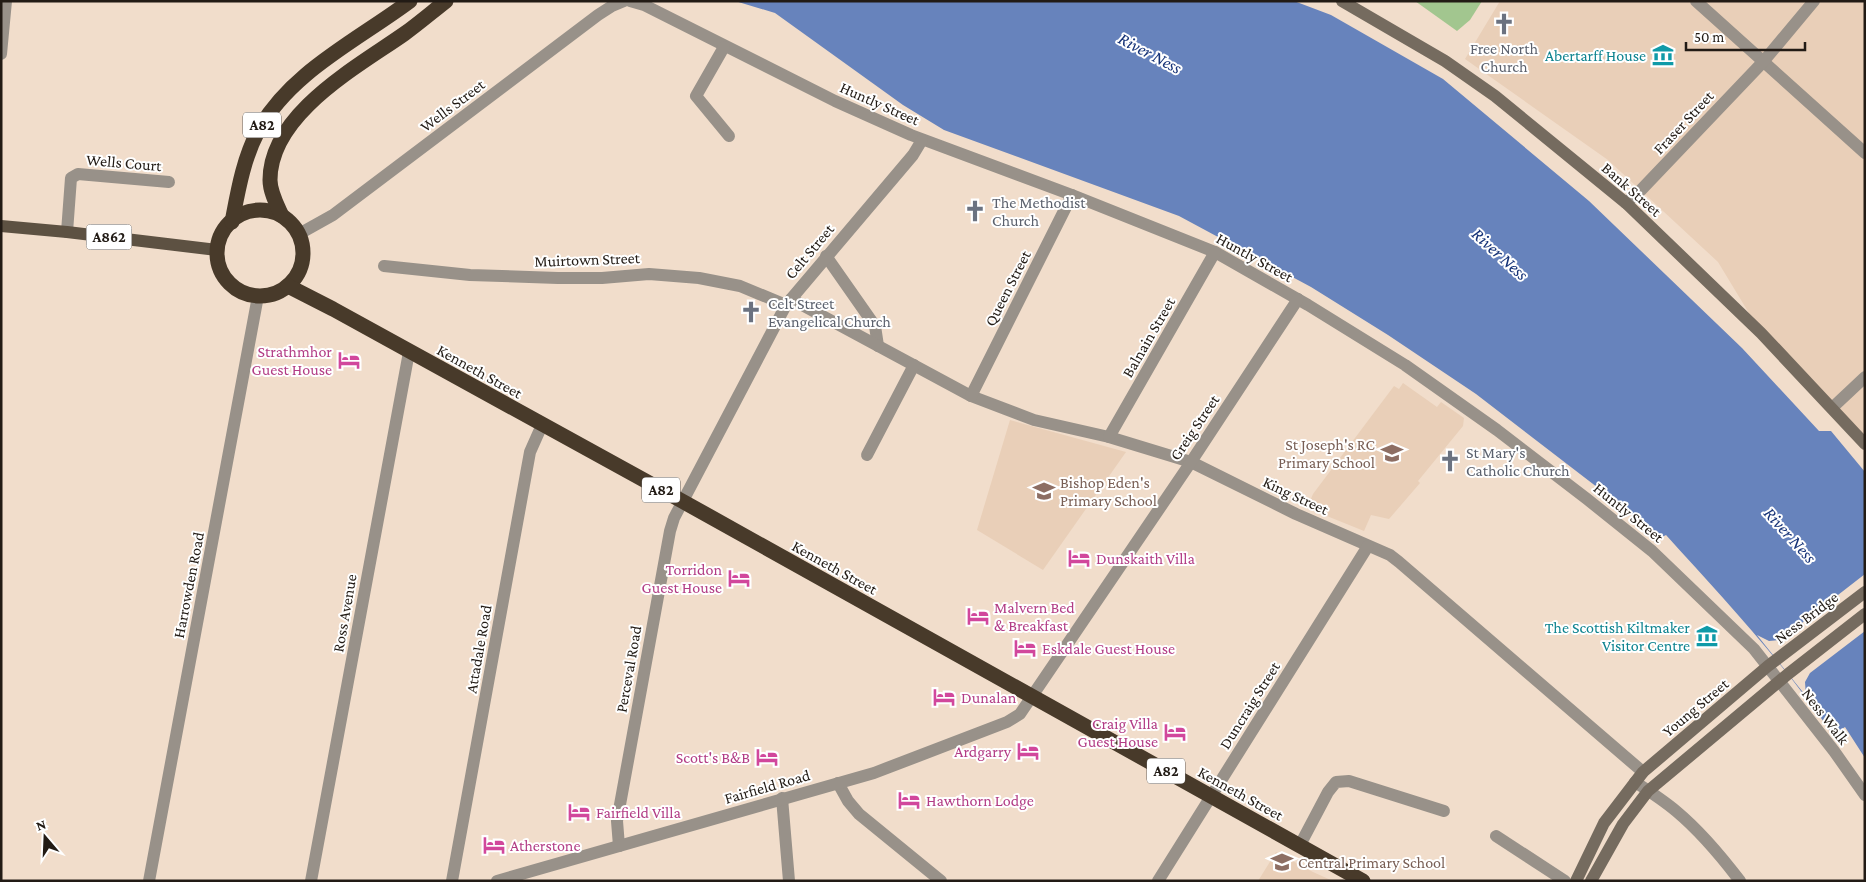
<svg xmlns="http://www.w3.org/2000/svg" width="1866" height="882" viewBox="0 0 1866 882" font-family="'Crimson Pro',serif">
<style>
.built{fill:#e9cfb8}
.green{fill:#a2c68f}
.water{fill:#6783bc}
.pier{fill:#f1ddcb}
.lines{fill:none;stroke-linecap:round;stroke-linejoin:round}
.street{stroke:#989189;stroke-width:12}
.secondary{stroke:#756b5f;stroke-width:12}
.primary{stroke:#5d5142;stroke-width:12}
.highway{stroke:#483a2a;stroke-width:15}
.labels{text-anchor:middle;stroke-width:4;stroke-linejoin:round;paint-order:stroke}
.shield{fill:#fff;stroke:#645f5b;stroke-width:1}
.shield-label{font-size:15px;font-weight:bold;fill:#221b15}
.worship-label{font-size:16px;fill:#5b616d;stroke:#fff;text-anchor:start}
.culture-label{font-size:16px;fill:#0d838f;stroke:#fff;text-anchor:end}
.street-label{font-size:16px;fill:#221b15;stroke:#fff}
.hotel-label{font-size:16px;fill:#b23c85;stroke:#fff;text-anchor:start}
.education-label{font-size:16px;fill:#785e54;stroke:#fff;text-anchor:start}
.water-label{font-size:18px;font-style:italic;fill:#163378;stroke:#fff}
</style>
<rect width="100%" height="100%" fill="#f1ddcb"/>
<g class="built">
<path d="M1500,1h365v443l-104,-111 -43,-71 -110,-102 -143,-101z"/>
<path d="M1403,383l34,24 4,-5 23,16 -1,8 -45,55 2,2 -31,36 -18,-4 -7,16 -57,-23 6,-14 81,-108 5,3z"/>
<path d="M1010,420l116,32 -83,118 -66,-40z"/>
<path d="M1276,852l37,20 20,9h-75z"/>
</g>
<path class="green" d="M1415,1h67l-12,19 -13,11z"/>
<path class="water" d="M735,1h559l37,14 112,64 146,122 153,147 77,83h12l34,41v286l-20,-31 -12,8c-49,-72 -109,-136 -167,-200l-4,2 -186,-143 -88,-59 -77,-48 -132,-71 -235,-86 -41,-25 -128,-92z"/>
<path class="pier" d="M1865,574v57l-55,42 -5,9 1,14 -49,-61 12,6 11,-1z"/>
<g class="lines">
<g class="street">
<path d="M630,1l14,4 191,96 76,34 161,60 143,57 93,53 97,60 92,65 90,69 65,52 102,98 80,102 31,44"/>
<path d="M1696,1l169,152"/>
<path d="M724,47l-28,49 33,40"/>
<path d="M1,54l5,-53"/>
<path d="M1626,203l15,-13 122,-128 51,-61"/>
<path d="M67,232l4,-54 7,-4 91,8"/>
<path d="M299,234l34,-19 265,-200 14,-9 12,-5"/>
<path d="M826,256l49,70 3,20"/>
<path d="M384,266l86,9 88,3h44l47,-4 50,4 41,8 46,19"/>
<path d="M791,299l180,97 63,24 75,17 82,25 105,52 94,41 9,7 244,210"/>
<path d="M971,396l101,-201"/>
<path d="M1832,408l33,-31"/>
<path d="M1109,437l106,-185"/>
<path d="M867,455l47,-90"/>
<path d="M1635,782c14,9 28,18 41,29 24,20 45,45 64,70"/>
<path d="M838,783l10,18 11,13 82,67"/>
<path d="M782,798l7,83"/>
<path d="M1496,836l69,45"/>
<path d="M1300,845l28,-53 8,-10 13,-1 95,30"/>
<path d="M619,846l-2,-25 53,-290 4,-13 112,-213 127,-150 9,-15"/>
<path d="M149,881l109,-585"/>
<path d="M311,881l98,-529"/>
<path d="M452,881l78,-429 12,-27"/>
<path d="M497,881l377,-108 133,-51 13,-8 171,-252 107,-163"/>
<path d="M1158,881l210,-335"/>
</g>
<g class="secondary">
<path d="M1342,1l103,60 50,35 131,107 135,130 104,111"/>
<path d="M1576,881l28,-58 39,-51 125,-106 97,-74"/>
<path d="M1591,881l32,-57 25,-33 140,-117 77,-60"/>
</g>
<path class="primary" d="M1,226l66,6 150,18"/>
<g class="highway">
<circle cx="260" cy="253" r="43"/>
<path d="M282,216c-5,-11 -12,-24 -12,-36 0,-66 87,-113 134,-146 14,-10 28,-22 42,-33"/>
<path d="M232,222c6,-31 11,-62 26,-91 32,-59 100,-91 152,-130"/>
<path d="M288,286l45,23 349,192 681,380"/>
</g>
</g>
<defs>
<g id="church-bare" transform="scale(1.725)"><path d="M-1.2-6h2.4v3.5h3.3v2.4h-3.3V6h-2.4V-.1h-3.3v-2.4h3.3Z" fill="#6b7280" stroke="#fff" stroke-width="2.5" paint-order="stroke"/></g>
<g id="museum-bare" transform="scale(1.725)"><path d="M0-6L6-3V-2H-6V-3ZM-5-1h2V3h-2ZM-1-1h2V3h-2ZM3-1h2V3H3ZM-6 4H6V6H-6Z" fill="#0f9aa8" stroke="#fff" stroke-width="2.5" paint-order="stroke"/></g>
<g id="hotel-bare" transform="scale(1.725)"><path d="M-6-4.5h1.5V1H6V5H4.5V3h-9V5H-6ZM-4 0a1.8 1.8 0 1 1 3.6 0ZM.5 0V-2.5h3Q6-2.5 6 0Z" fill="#d1479c" stroke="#fff" stroke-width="2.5" paint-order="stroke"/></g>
<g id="school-bare" transform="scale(1.725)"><path d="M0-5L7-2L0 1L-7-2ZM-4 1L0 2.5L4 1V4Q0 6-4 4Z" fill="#8d6e63" stroke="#fff" stroke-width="2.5" paint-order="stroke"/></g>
</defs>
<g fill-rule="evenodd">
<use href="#church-bare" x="1504" y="24"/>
<use href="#museum-bare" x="1663" y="55"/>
<use href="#church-bare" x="975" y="211"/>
<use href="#church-bare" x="751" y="312"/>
<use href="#hotel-bare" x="349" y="360"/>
<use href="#school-bare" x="1392" y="453"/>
<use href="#church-bare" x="1450" y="461"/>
<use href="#school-bare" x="1044" y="491"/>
<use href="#hotel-bare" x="1079" y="558"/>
<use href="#hotel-bare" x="739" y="578"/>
<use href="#hotel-bare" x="978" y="616"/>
<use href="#museum-bare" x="1707" y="636"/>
<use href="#hotel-bare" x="1025" y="648"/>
<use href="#hotel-bare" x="944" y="697"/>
<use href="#hotel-bare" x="1175" y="732"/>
<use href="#hotel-bare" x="1028" y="751"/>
<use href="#hotel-bare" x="767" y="757"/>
<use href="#hotel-bare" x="909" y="800"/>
<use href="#hotel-bare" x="579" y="812"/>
<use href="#hotel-bare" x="494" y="845"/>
<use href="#school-bare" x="1282" y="862"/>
</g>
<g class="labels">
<g class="shield">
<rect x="243" y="112.5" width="38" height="25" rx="4"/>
<rect x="86.5" y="224.5" width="45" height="25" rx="4"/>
<rect x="642" y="477.5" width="38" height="25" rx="4"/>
<rect x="1147" y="758.5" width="38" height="25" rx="4"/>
</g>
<g class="shield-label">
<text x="262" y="130">A82</text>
<text x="109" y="242">A862</text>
<text x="661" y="495">A82</text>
<text x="1166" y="776">A82</text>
</g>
<g class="worship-label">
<text x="1504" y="54" text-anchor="middle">Free North<tspan x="1504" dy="18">Church</tspan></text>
<text x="992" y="208">The Methodist<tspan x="992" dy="18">Church</tspan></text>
<text x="768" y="309">Celt Street<tspan x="768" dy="18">Evangelical Church</tspan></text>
<text x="1466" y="458">St Mary's<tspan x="1466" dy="18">Catholic Church</tspan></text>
</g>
<g class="culture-label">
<text x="1646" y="61">Abertarff House</text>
<text x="1690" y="633">The Scottish Kiltmaker<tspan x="1690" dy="18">Visitor Centre</tspan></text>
</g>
<g class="street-label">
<text transform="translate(880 103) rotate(24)" y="6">Huntly Street</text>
<text transform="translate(452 105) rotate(-37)" y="6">Wells Street</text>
<text transform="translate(1683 122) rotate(-47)" y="6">Fraser Street</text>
<text transform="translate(124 162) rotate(5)" y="6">Wells Court</text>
<text transform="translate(1632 189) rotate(41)" y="6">Bank Street</text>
<text transform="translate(809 251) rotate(-50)" y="6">Celt Street</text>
<text transform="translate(1255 257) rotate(29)" y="6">Huntly Street</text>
<text transform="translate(587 259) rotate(-2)" y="6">Muirtown Street</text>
<text transform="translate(1007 288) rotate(-63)" y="6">Queen Street</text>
<text transform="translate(1148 337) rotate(-60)" y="6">Balnain Street</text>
<text transform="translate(480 371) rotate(29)" y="6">Kenneth Street</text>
<text transform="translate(1194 427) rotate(-56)" y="6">Greig Street</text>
<text transform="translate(1296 495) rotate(25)" y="6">King Street</text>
<text transform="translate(1629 512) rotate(39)" y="6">Huntly Street</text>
<text transform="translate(835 567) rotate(29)" y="6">Kenneth Street</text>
<text transform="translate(188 585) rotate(-79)" y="6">Harrowden Road</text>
<text transform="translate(344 613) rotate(-80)" y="6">Ross Avenue</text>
<text transform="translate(1806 617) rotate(-37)" y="6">Ness Bridge</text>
<text transform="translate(478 649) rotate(-80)" y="6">Attadale Road</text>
<text transform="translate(628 669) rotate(-80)" y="6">Perceval Road</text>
<text transform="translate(1249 705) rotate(-58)" y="6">Duncraig Street</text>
<text transform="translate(1695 707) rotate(-40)" y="6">Young Street</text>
<text transform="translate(1826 716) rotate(52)" y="6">Ness Walk</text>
<text transform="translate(767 786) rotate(-16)" y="6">Fairfield Road</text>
<text transform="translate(1241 793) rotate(29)" y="6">Kenneth Street</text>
</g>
<g class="hotel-label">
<text x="332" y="357" text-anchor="end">Strathmhor<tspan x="332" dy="18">Guest House</tspan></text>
<text x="1096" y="564">Dunskaith Villa</text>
<text x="722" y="575" text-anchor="end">Torridon<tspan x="722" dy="18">Guest House</tspan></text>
<text x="994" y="613">Malvern Bed<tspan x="994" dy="18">&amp; Breakfast</tspan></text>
<text x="1042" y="654">Eskdale Guest House</text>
<text x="961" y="703">Dunalan</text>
<text x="1158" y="729" text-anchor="end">Craig Villa<tspan x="1158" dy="18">Guest House</tspan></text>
<text x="1011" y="757" text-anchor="end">Ardgarry</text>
<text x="750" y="763" text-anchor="end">Scott's B&amp;B</text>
<text x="926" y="806">Hawthorn Lodge</text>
<text x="596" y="818">Fairfield Villa</text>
<text x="510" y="851">Atherstone</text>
</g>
<g class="education-label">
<text x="1375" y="450" text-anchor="end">St Joseph's RC<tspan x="1375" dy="18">Primary School</tspan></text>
<text x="1060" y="488">Bishop Eden's<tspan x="1060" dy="18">Primary School</tspan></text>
<text x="1298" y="868">Central Primary School</text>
</g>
<g class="water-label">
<text transform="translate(1150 53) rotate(28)" y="6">River Ness</text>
<text transform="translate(1500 254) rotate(42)" y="6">River Ness</text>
<text transform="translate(1790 535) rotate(48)" y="6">River Ness</text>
</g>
</g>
<rect width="1866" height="882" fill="none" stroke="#221b15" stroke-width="5"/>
<g transform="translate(45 837) rotate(341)" stroke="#ffffff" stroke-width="4" paint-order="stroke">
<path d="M0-4L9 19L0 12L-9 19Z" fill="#221b15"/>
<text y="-8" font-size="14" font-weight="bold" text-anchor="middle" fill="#221b15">N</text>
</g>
<path d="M1686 42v8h119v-8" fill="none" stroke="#221b15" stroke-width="2.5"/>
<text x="1694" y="42" font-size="15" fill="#221b15" stroke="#ffffff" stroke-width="4" paint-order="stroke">50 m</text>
</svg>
